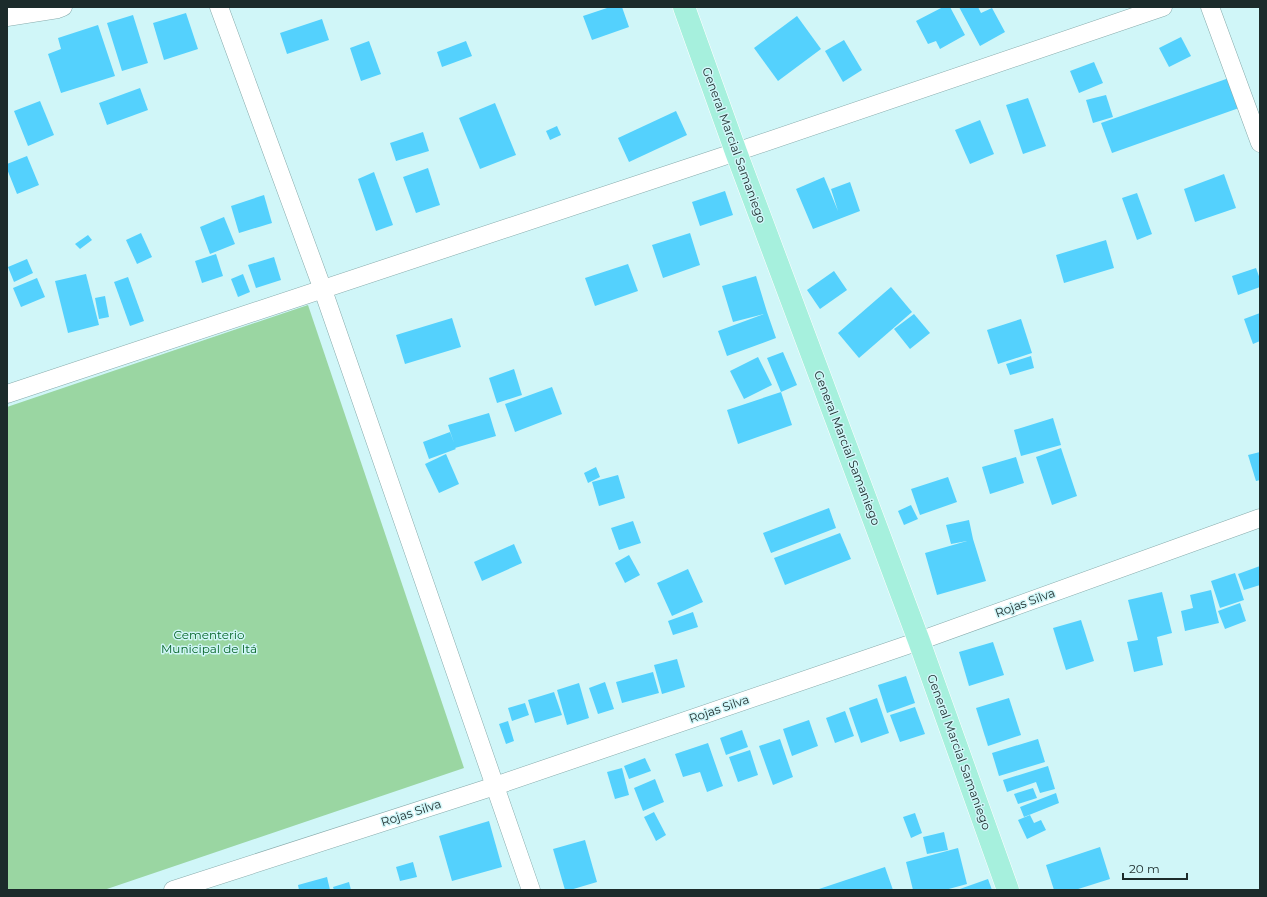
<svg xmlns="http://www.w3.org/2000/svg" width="1267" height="897" viewBox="0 0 1267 897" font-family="Montserrat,sans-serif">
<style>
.green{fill:#9ad6a2}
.building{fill:#54d1fd}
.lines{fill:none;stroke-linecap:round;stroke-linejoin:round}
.street-casing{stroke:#87abac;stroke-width:19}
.primary-casing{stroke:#fff;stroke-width:23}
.street{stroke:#fff;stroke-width:18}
.primary{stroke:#a6f0dd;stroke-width:22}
.labels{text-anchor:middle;stroke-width:3;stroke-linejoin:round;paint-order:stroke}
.street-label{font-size:12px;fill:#1c2b2b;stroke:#d0f6f8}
.park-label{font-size:12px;fill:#076528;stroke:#d0f6f8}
</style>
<rect width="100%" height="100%" fill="#d0f6f8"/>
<path class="green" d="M308,305l156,463 -360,122h-97v-483z"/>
<g class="building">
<path d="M610,7h12l7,20 -37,13 -9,-24z"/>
<path d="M943,7h7l15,28 -25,14 -4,-8 -8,3 -12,-23z"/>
<path d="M959,7h19l3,6 11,-5 13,24 -25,14z"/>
<path d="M186,13l12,36 -34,11 -11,-37z"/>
<path d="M133,15l15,48 -26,8 -15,-48z"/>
<path d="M797,16l24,33 -43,32 -24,-33z"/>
<path d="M322,19l7,21 -42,14 -7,-21z"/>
<path d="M98,25l17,51 -54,17 -13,-39 13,-5 -3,-11z"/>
<path d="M1181,37l10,19 -22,11 -10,-19z"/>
<path d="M844,40l18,30 -19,12 -18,-31z"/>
<path d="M369,41l12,33 -20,7 -11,-33z"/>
<path d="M466,41l6,15 -30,11 -5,-15z"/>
<path d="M1094,62l9,21 -24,10 -9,-22z"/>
<path d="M1229,78l10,30 -127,45 -11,-30z"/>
<path d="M140,88l8,22 -41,15 -8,-22z"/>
<path d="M1106,95l7,22 -20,6 -7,-23z"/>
<path d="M1028,98l18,48 -23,8 -17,-49z"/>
<path d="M40,101l14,34 -26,11 -14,-35z"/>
<path d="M495,103l21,52 -36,14 -21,-51z"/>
<path d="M676,111l11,24 -58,27 -11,-24z"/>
<path d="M980,120l14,34 -24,10 -15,-34z"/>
<path d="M557,126l4,9 -11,5 -4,-9z"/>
<path d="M423,132l6,19 -33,10 -6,-18z"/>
<path d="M27,156l12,29 -22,9 -10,-25v-5z"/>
<path d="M428,168l12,37 -24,8 -13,-36z"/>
<path d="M374,172l19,53 -17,6 -18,-52z"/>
<path d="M1224,174l12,34 -41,14 -11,-33z"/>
<path d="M824,177l14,34 -7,-22 19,-7 10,29 -47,18 -17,-40z"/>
<path d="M725,191l8,24 -33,11 -8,-24z"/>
<path d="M1137,193l15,41 -15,6 -15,-42z"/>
<path d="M264,195l8,28 -33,10 -8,-27z"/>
<path d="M224,217l11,27 -25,10 -10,-27z"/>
<path d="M141,233l11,24 -15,7 -11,-24z"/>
<path d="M690,233l10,32 -37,13 -11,-33z"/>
<path d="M88,235l4,5 -12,9 -5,-5z"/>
<path d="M1106,240l8,28 -50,15 -8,-28z"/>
<path d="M216,254l7,22 -21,7 -7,-22z"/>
<path d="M274,257l7,23 -25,8 -8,-23z"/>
<path d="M27,259l6,14 -19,9 -6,-15z"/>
<path d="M628,264l10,27 -43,15 -10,-28z"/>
<path d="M1256,268l4,11v8l-22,8 -6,-19z"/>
<path d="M834,271l13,19 -27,19 -13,-19z"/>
<path d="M86,274l13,51 -31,8 -13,-52z"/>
<path d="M243,274l7,18 -12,5 -7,-18z"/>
<path d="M756,276l11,36 9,26 -49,18 -9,-25 46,-17 -31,8 -11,-36z"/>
<path d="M128,277l16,44 -14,5 -16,-44z"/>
<path d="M37,278l8,19 -24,10 -8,-19z"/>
<path d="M891,287l21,25 -53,46 -21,-25z"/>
<path d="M105,296l4,21 -10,2 -4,-21z"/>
<path d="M1260,313v28l-7,3 -9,-25z"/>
<path d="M914,314l16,19 -20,16 -16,-20z"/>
<path d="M452,318l9,29 -56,17 -9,-29z"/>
<path d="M1021,319l11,34 -34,11 -11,-34z"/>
<path d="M783,352l14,33 -16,7 11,33 -54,19 -11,-34 54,-18 -14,-34z"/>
<path d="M1031,356l3,12 -24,7 -4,-11z"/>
<path d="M758,357l14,28 -28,14 -14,-28z"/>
<path d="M514,369l8,26 -25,8 -8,-25z"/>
<path d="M552,387l10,27 -47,18 -10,-28z"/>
<path d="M489,413l7,23 -41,12 1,1 -27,10 -6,-17 27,-10 4,11 -6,-18z"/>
<path d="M1053,418l8,27 -40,11 -7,-26z"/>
<path d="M1061,448l16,48 -25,9 -16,-48z"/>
<path d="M1260,452v28l-4,1 -8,-26z"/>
<path d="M446,454l13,30 -20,9 -14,-29z"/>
<path d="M1016,457l8,26 -34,11 -8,-27z"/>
<path d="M596,467l4,10 -12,6 -4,-10z"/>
<path d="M618,475l7,23 -26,8 -7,-24z"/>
<path d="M948,477l9,25 -37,13 -9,-26z"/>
<path d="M911,505l7,14 -14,6 -6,-14z"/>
<path d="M829,508l7,20 -65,25 -8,-20z"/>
<path d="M969,520l4,19 13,42 -49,14 -12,-42 42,-12 -16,3 -5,-19z"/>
<path d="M633,521l8,22 -22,7 -8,-22z"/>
<path d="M840,533l11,26 -66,26 -11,-27z"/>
<path d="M514,544l8,19 -40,18 -8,-19z"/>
<path d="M629,555l11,20 -15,8 -10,-20z"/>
<path d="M1260,566v19l-16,5 -6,-16z"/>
<path d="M688,569l15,33 -31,14 -15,-33z"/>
<path d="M1235,573l9,27 -24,8 -9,-27z"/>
<path d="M1211,590l8,33 -34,8 -4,-20 12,-3 -3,-13z"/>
<path d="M1162,592l10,41 -15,4 6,28 -29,7 -7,-30 11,-2 -10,-40z"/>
<path d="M1240,603l6,18 -21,8 -7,-18z"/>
<path d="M693,612l5,15 -25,8 -5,-14z"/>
<path d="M1081,620l13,41 -28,9 -13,-42z"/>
<path d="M993,642l11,33 -35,11 -10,-34z"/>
<path d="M677,659l8,28 -23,7 -8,-29z"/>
<path d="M653,672l6,21 -37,10 -6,-21z"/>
<path d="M906,676l9,27 -28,10 -9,-28z"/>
<path d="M605,682l9,27 -16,5 -9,-26z"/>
<path d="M579,683l10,35 -22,7 -10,-35z"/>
<path d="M554,692l8,23 -27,8 -7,-23z"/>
<path d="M877,698l12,35 -28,10 -12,-35z"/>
<path d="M1009,698l12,37 -33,11 -12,-38z"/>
<path d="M525,703l4,12 -17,6 -4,-13z"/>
<path d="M915,707l10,27 -25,8 -10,-27z"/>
<path d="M845,711l9,25 -19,7 -9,-25z"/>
<path d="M809,720l9,26 -26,10 -9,-27z"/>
<path d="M508,721l6,20 -8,3 -7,-20z"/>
<path d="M742,730l6,17 -22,8 -6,-17z"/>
<path d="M780,739l13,38 -20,8 -14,-39z"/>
<path d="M1038,739l7,23 -46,14 -7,-23z"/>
<path d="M708,743l15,43 -16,6 -7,-20 -17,5 -8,-23z"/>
<path d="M750,750l8,25 -20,7 -9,-25z"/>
<path d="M645,758l6,13 -22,8 -5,-13z"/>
<path d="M1048,766l7,23 -15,4 -4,-11 -29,10 -4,-12z"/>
<path d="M622,768l7,27 -14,4 -8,-27z"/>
<path d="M655,779l9,23 -21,9 -9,-23z"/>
<path d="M1033,788l4,10 -19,6 -4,-10z"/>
<path d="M1056,793l3,10 -35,14 -4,-10z"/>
<path d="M654,812l12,23 -10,6 -12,-24z"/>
<path d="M915,813l7,20 -11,5 -8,-21z"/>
<path d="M1030,815l4,8 7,-3 5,10 -19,9 -9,-19z"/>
<path d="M489,821l13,46 -50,14 -13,-45z"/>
<path d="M944,832l4,18 -21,4 -4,-17z"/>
<path d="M585,840l12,42 -27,8h-5l-12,-41z"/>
<path d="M1100,847l10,32 -35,11h-21l-8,-25z"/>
<path d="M958,848l9,36 -22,6h-32l-7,-28z"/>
<path d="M413,862l4,15 -17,4 -4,-14z"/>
<path d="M885,867l8,23h-77z"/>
<path d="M327,877l3,13h-31l-1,-5z"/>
<path d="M988,879l4,11h-35z"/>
<path d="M349,882l2,8h-17l-1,-3z"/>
</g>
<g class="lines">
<g class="street-casing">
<g id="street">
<path d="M219,7l104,283 208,600"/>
<path d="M1210,7l50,136"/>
<path d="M7,17l51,-8 5,-2"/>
<path d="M7,394l729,-242 427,-145"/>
<path d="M173,890l322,-104 424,-145 341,-123"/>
</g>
</g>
<g class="primary-casing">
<path id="primary" d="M684,7l52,145 183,489 89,249"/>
</g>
<use href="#street" class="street"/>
<use href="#primary" class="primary"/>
</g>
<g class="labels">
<g class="street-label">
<text transform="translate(734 145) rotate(70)" y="4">General Marcial Samaniego</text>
<text transform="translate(847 448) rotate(69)" y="4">General Marcial Samaniego</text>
<text transform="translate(1025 603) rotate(-20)" y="4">Rojas Silva</text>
<text transform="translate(719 709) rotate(-19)" y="4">Rojas Silva</text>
<text transform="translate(959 752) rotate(70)" y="4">General Marcial Samaniego</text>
<text transform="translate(411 813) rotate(-18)" y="4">Rojas Silva</text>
</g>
<g class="park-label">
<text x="209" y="639">Cementerio<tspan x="209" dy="14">Municipal de Itá</tspan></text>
</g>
</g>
<rect width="1267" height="897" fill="none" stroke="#1c2b2b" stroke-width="16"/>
<path d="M1123 873v6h64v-6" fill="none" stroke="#1c2b2b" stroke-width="2"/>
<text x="1129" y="873" font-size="12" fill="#1c2b2b" stroke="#d0f6f8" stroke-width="3" paint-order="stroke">20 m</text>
</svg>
